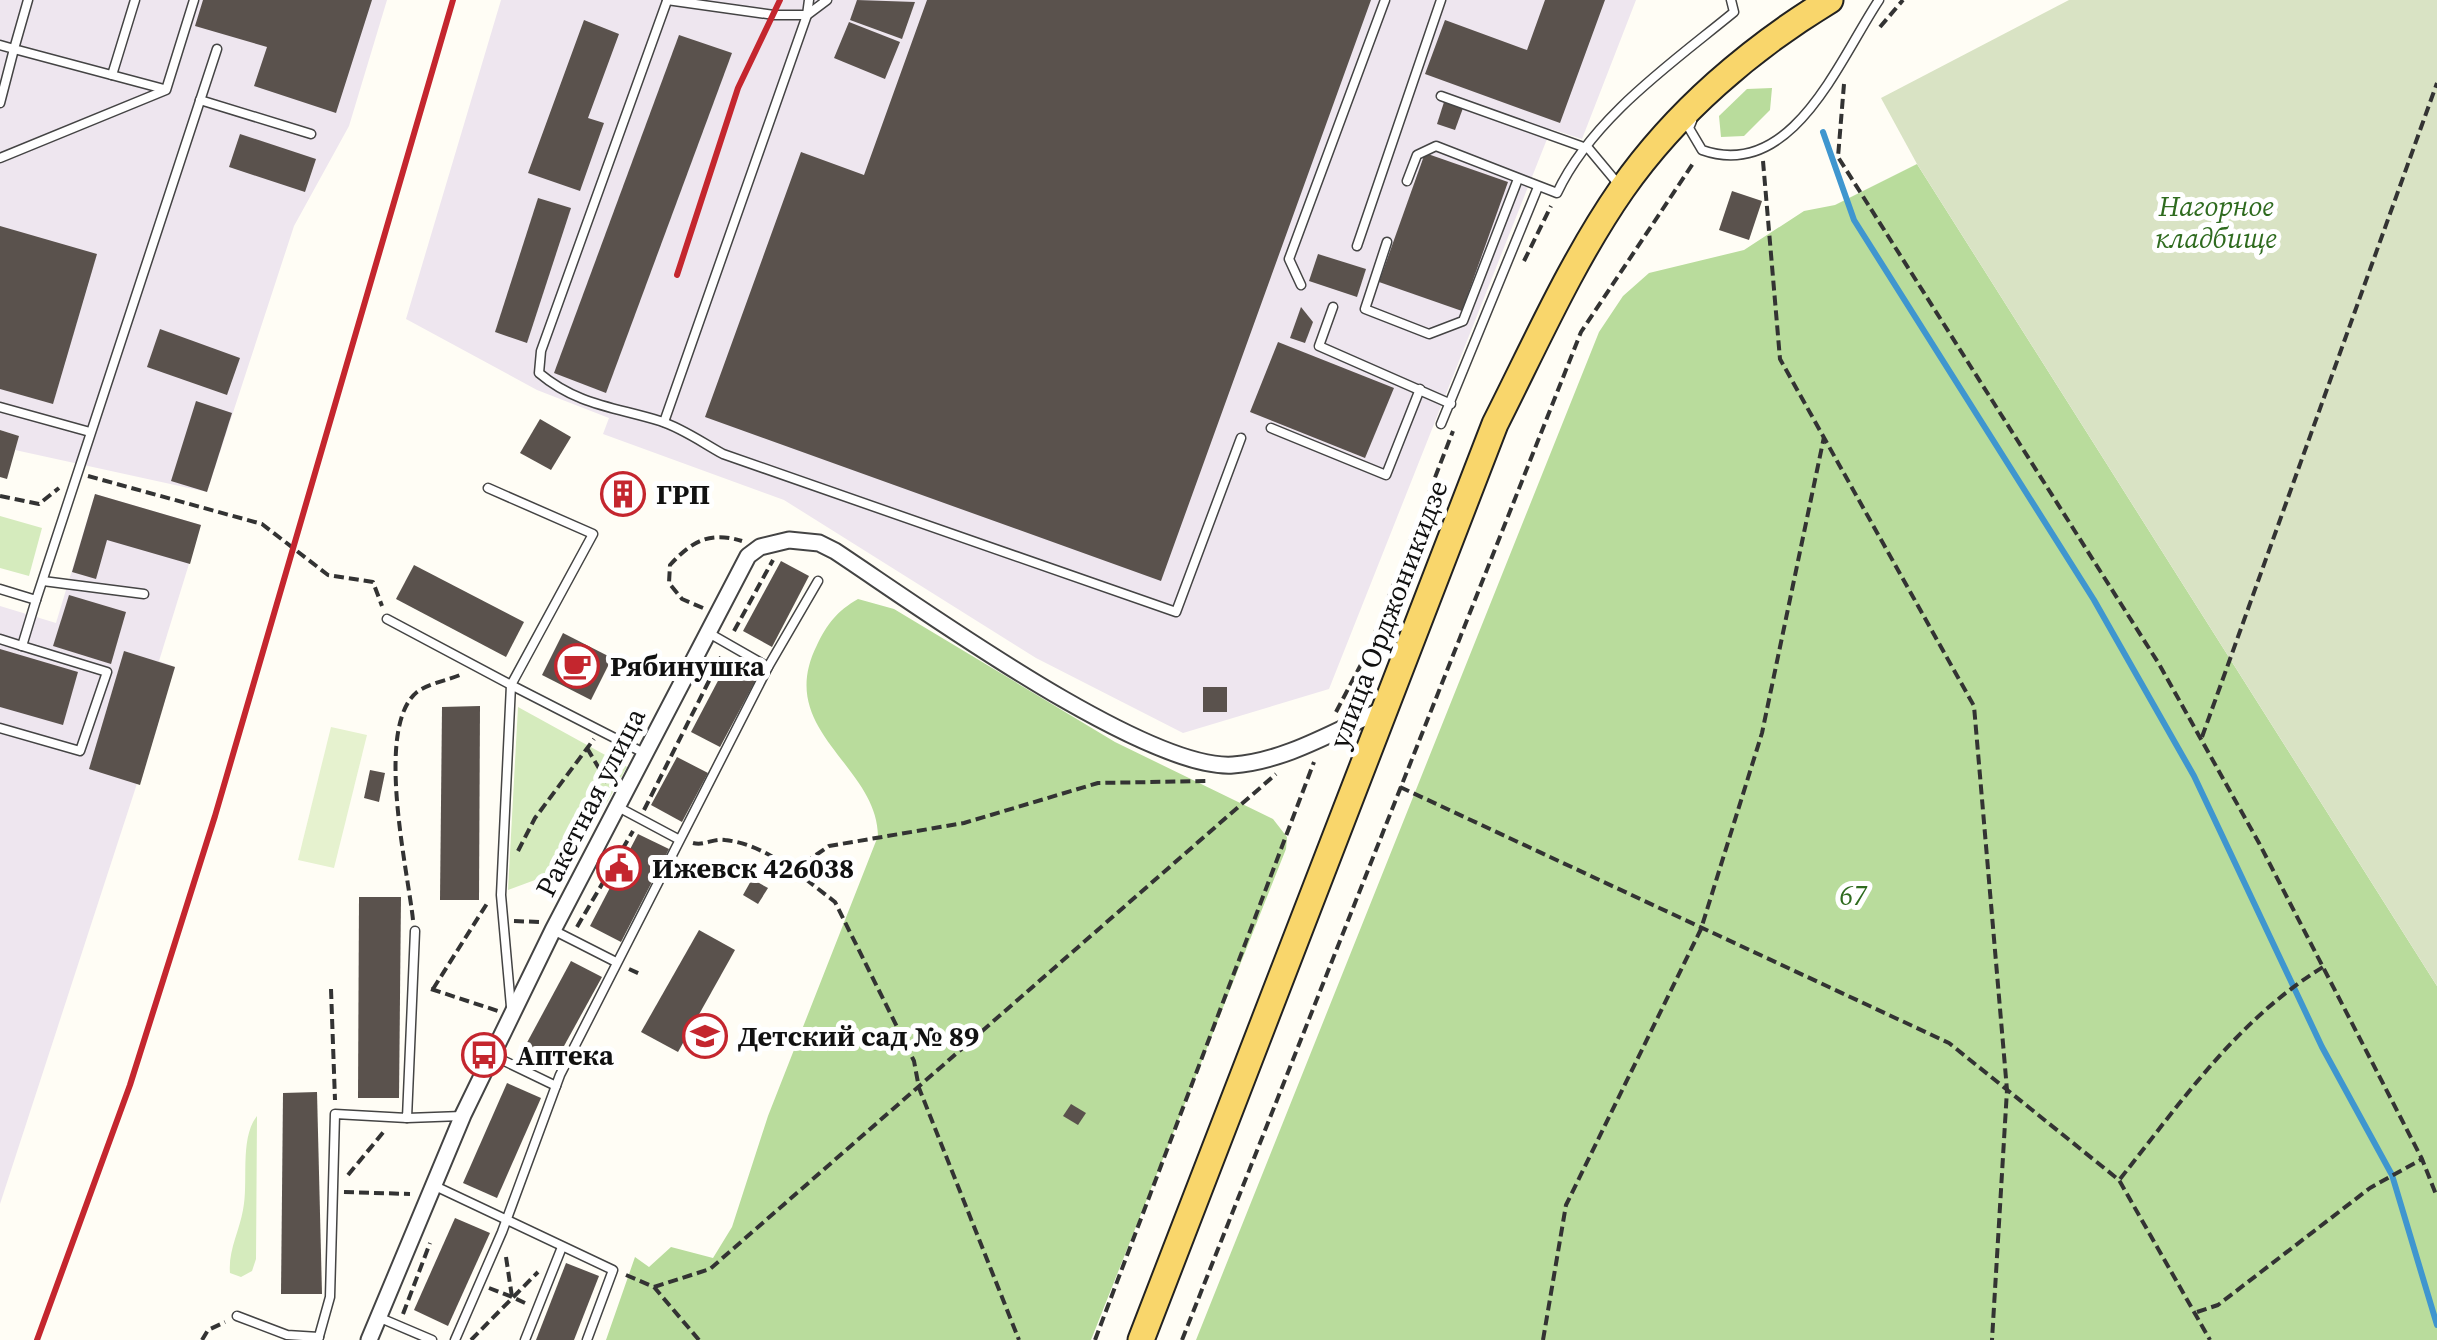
<svg xmlns="http://www.w3.org/2000/svg" width="2437" height="1340" viewBox="0 0 2437 1340" font-family="'Source Serif 4',serif">
<style>
.industrial{fill:#eee6ef}
.green{fill:#d5ebbd}
.forest{fill:#b9dc9c}
.cemetery{fill:#d9e3c4}
.pitch{fill:#e6f2cf}
.lines{fill:none;stroke-linecap:round;stroke-linejoin:round}
.stream{stroke:#3f96cf;stroke-width:6}
.building{fill:#5a524d}
.service-casing{stroke:#444;stroke-width:11}
.minor-casing{stroke:#444;stroke-width:19}
.primary-casing{stroke:#222;stroke-width:29}
.path{stroke:#333;stroke-width:4;stroke-dasharray:10 5;stroke-linecap:butt}
.service{stroke:#fff;stroke-width:8}
.minor{stroke:#fff;stroke-width:15}
.primary{stroke:#f9d66b;stroke-width:25}
.rail{stroke:#c4262e;stroke-width:6}
.labels{text-anchor:middle;stroke-width:10;stroke-linejoin:round;paint-order:stroke}
.park-label{font-size:28px;font-style:italic;fill:#2f6b1f;stroke:#fff}
.poi-label{font-size:28px;font-weight:bold;fill:#111;stroke:#fff;text-anchor:start}
.street-label{font-size:28px;fill:#111;stroke:#fff}
</style>
<rect width="100%" height="100%" fill="#fffdf5"/>
<g class="industrial">
<path d="M0,0h387l-38,126 -55,100 -87,266 -192,-42 4,-14 -19,-6z"/>
<path d="M501,0h1135l-54,139 -31,-10 -222,560 -146,44 -147,-75 -252,-158 -181,-66 6,-16 -72,-28 -131,-71z"/>
<path d="M95,494l106,31 -42,136 16,6 -175,537v-598l56,17z"/>
</g>
<g class="green">
<path d="M0,516l42,12 -13,48 -29,-8z"/>
<path d="M518,707l109,60 -57,100 -62,23z"/>
<path d="M257,1116l-1,143 -4,12 -11,6 -11,-4c-2,-22 9,-41 13,-63 6,-27 -4,-71 14,-94z"/>
</g>
<g class="forest">
<path d="M1772,88l-2,22 -26,26 -23,1 -2,-21 28,-27z"/>
<path d="M1917,164l520,822v354h-1241l403,-1008 24,-36 26,-23 95,-23 60,-39 31,-6z"/>
<path d="M858,599l36,10 221,133 158,77 14,18 -1,12 -195,491h-485l29,-83 14,10 22,-20 42,11 19,-31 36,-111 110,-280c-1,-72 -104,-105 -61,-191 10,-21 20,-34 41,-46z"/>
</g>
<path class="cemetery" d="M2069,0h368v986l-520,-822 -36,-66z"/>
<path class="pitch" d="M331,727l36,8 -33,133 -36,-8z"/>
<g class="lines">
<path class="stream" d="M1823,132l31,88 240,380 100,176 128,271 70,128 45,150"/>
</g>
<g class="building">
<path d="M203,0h169l-36,113 -82,-27 13,-39 -72,-21z"/>
<path d="M857,0l58,2 -13,37 -52,-19z"/>
<path d="M927,0h444l-210,581 -456,-164 96,-265 63,23z"/>
<path d="M1545,0h60l-45,123 -135,-49 20,-54 82,30z"/>
<path d="M584,20l35,14 -31,84 16,5 -24,68 -52,-18z"/>
<path d="M849,22l51,20 -15,37 -51,-21z"/>
<path d="M679,35l53,18 -126,340 -52,-20z"/>
<path d="M1444,102l19,6 -8,22 -18,-6z"/>
<path d="M240,134l76,25 -11,33 -76,-25z"/>
<path d="M1425,153l83,29 -46,129 -83,-29z"/>
<path d="M1732,191l30,10 -13,39 -30,-10z"/>
<path d="M538,198l33,10 -44,135 -32,-11z"/>
<path d="M0,226l97,28 -44,150 -53,-15z"/>
<path d="M1318,254l48,15 -9,28 -48,-16z"/>
<path d="M1301,307l12,15 -8,21 -15,-5z"/>
<path d="M160,329l80,29 -13,37 -80,-28z"/>
<path d="M1278,342l116,46 -29,70 -115,-46z"/>
<path d="M196,401l36,12 -25,79 -36,-11z"/>
<path d="M540,419l31,18 -20,33 -31,-17z"/>
<path d="M0,430l19,6 -12,43 -7,-2z"/>
<path d="M616,482l19,10 -7,13 -18,-9z"/>
<path d="M95,494l106,31 -11,39 -83,-24 -11,39 -24,-7z"/>
<path d="M781,561l28,15 -37,71 -29,-16z"/>
<path d="M414,565l110,57 -18,35 -110,-58z"/>
<path d="M69,595l57,17 -15,52 -58,-18z"/>
<path d="M563,633l49,25 -21,42 -49,-25z"/>
<path d="M0,649l78,23 -15,53 -63,-18z"/>
<path d="M124,651l51,16 -35,118 -51,-16z"/>
<path d="M730,658l29,16 -39,73 -29,-15z"/>
<rect x="1203" y="687" width="24" height="25"/>
<path d="M480,706l-1,194h-39l2,-193z"/>
<path d="M677,757l31,16 -26,49 -31,-17z"/>
<path d="M370,770l15,3 -6,29 -15,-4z"/>
<path d="M638,834l31,15 -48,93 -31,-16z"/>
<path d="M752,879l16,9 -10,16 -15,-9z"/>
<path d="M359,897h42l-2,201h-41z"/>
<path d="M699,930l36,20 -57,102 -37,-20z"/>
<path d="M571,961l31,16 -49,89 -30,-16z"/>
<path d="M507,1083l34,15 -44,100 -34,-15z"/>
<path d="M317,1092l5,202h-41l2,-201z"/>
<path d="M1071,1104l15,9 -8,12 -15,-9z"/>
<path d="M455,1218l35,15 -42,93 -34,-16z"/>
<path d="M566,1263l33,13 -25,64h-38z"/>
</g>
<g class="lines">
<g class="service-casing">
<g id="service">
<path d="M28,0l-14,49 150,40"/>
<path d="M667,0l107,15h33l2,-15"/>
<path d="M667,1l-126,350 -2,22c38,32 75,34 121,48 22,7 43,22 63,33l453,158 65,-174"/>
<path d="M0,45l14,4 -14,54"/>
<path d="M112,75l23,-75"/>
<path d="M1441,96l148,53 30,36"/>
<path d="M200,100l111,34"/>
<path d="M1692,121l-3,7 13,22c90,32 137,-90 177,-150"/>
<path d="M0,158l166,-68 28,-90"/>
<path d="M1407,181l10,-26 19,-9 121,47c35,-75 115,-130 177,-181l-3,-12"/>
<path d="M1387,242l-22,67 64,25 34,-13 55,-142"/>
<path d="M1357,246l84,-246"/>
<path d="M1301,285l-12,-26 96,-259"/>
<path d="M1333,307l-14,39 132,58"/>
<path d="M0,407l90,25"/>
<path d="M664,422l143,-407 20,-15"/>
<path d="M1441,424l97,-237"/>
<path d="M1271,428l115,47 34,-86"/>
<path d="M43,581l101,13"/>
<path d="M0,589l36,11 181,-551"/>
<path d="M387,619l124,66 82,-151 -105,-46"/>
<path d="M707,632l61,35"/>
<path d="M0,639l22,7"/>
<path d="M0,728l80,23 27,-79 -85,-26 14,-46"/>
<path d="M618,807l60,32"/>
<path d="M553,930l63,32"/>
<path d="M511,1007l-10,-112 10,-210 131,67"/>
<path d="M494,1056l62,30"/>
<path d="M407,1118l55,-2"/>
<path d="M435,1186l178,84 -26,70"/>
<path d="M237,1316l50,19 32,2"/>
<path d="M378,1317l54,23"/>
<path d="M318,1340l12,-43 5,-183 72,4 8,-187"/>
<path d="M455,1340l47,-108 58,-157 208,-408 50,-86"/>
<path d="M525,1340l37,-93"/>
</g>
</g>
<g class="minor-casing">
<path id="minor" d="M369,1340l94,-225 90,-185 195,-374 12,-9 29,-7 30,3 16,8c79,52 310,220 398,214 53,-4 101,-34 149,-55"/>
</g>
<g class="primary-casing">
<path id="primary" d="M1141,1340l354,-916c40,-79 77,-163 127,-235 54,-77 129,-141 208,-189"/>
</g>
<g class="path">
<path d="M1880,27l23,-27"/>
<path d="M1844,84l-6,73 321,507 100,179 163,316 15,38"/>
<path d="M1763,161l17,198 194,347 33,384 -15,250"/>
<path d="M1524,261l27,-55"/>
<path d="M88,476l174,48 66,51 45,7 9,24"/>
<path d="M0,496l39,8 20,-16"/>
<path d="M703,608l-21,-9 -13,-16 1,-18c22,-24 40,-34 72,-24"/>
<path d="M734,631l39,-71"/>
<path d="M1336,712l31,-59 86,-222"/>
<path d="M2202,737l235,-654"/>
<path d="M587,748l23,39"/>
<path d="M1400,787l549,256 170,137 91,160"/>
<path d="M644,810l77,-153"/>
<path d="M693,843c12,3 20,-5 32,-3 27,3 47,16 69,30l35,-24 135,-23 134,-40 110,-2"/>
<path d="M518,851l17,-33 59,-79"/>
<path d="M794,870l41,32 79,159 5,27 100,252"/>
<path d="M413,920c-5,-49 -39,-193 4,-228 10,-8 31,-12 43,-17"/>
<path d="M514,921l25,1"/>
<path d="M577,927l56,-96"/>
<path d="M629,969l13,6"/>
<path d="M331,989l4,111"/>
<path d="M431,989l67,22"/>
<path d="M433,989l55,-87"/>
<path d="M348,1175l38,-46"/>
<path d="M2120,1179c62,-78 117,-159 203,-212"/>
<path d="M344,1192l66,2"/>
<path d="M506,1257l6,40 13,6"/>
<path d="M626,1275l28,12 45,53"/>
<path d="M654,1287l56,-18 566,-495"/>
<path d="M489,1288l23,9"/>
<path d="M2197,1312l21,-7 152,-117 52,-29"/>
<path d="M403,1314l27,-71"/>
<path d="M202,1340l6,-10 17,-8"/>
<path d="M471,1340l67,-68"/>
<path d="M1095,1340l219,-578"/>
<path d="M1182,1340l399,-1008 113,-170"/>
<path d="M1543,1340l23,-135 135,-276 61,-196 62,-296"/>
</g>
<use href="#service" class="service"/>
<use href="#minor" class="minor"/>
<use href="#primary" class="primary"/>
<g class="rail">
<path d="M677,275l61,-187 42,-88"/>
<path d="M37,1340l93,-255 85,-269 238,-816"/>
</g>
</g>
<defs>
<g id="building-ring" transform="scale(2.25)"><circle r="9.5" fill="#fff" stroke="#c4262e" stroke-width="1.5"/><path d="M-4-6H4V6H1V3H-1V6H-4ZM-2.5-4.3h1.7v1.8h-1.7ZM.8-4.3h1.7v1.8H.8ZM-2.5-1h1.7V.8h-1.7ZM.8-1h1.7V.8H.8Z" fill="#c4262e"/></g>
<g id="cafe-ring" transform="scale(2.25)"><circle r="9.5" fill="#fff" stroke="#c4262e" stroke-width="1.5"/><path d="M-5.5-4.5H6V0H3Q3 3.5 0 3.5H-2.5Q-5.5 3.5-5.5 0ZM3-3.2v2h1.7v-2ZM-6 4.5H4V6H-6Z" fill="#c4262e"/></g>
<g id="civic-ring" transform="scale(2.25)"><circle r="9.5" fill="#fff" stroke="#c4262e" stroke-width="1.5"/><path d="M-.6-6.5H3V-4.5H.6V-3L4-1V1h2V6H-6V1h2V-1L-.6-3ZM-1.2 2.5V6h2.4V2.5Z" fill="#c4262e"/></g>
<g id="school-ring" transform="scale(2.25)"><circle r="9.5" fill="#fff" stroke="#c4262e" stroke-width="1.5"/><path d="M0-5L7-2L0 1L-7-2ZM-4 1L0 2.5L4 1V4Q0 6-4 4Z" fill="#c4262e"/></g>
<g id="bus-ring" transform="scale(2.25)"><circle r="9.5" fill="#fff" stroke="#c4262e" stroke-width="1.5"/><path d="M-5-6H5V4H4V6H2V4H-2V6H-4V4H-5ZM-3.5-4V0h7V-4ZM-3.5 1.2v1.5H-2V1.2ZM2 1.2v1.5H3.5V1.2Z" fill="#c4262e"/></g>
</defs>
<g fill-rule="evenodd">
<use href="#building-ring" x="623" y="494"/>
<use href="#cafe-ring" x="577" y="666"/>
<use href="#civic-ring" x="619" y="868"/>
<use href="#school-ring" x="705" y="1036"/>
<use href="#bus-ring" x="484" y="1055"/>
</g>
<g class="labels">
<g class="park-label">
<text x="2216" y="216">Нагорное<tspan x="2216" dy="32">кладбище</tspan></text>
<text x="1853" y="905">67</text>
</g>
<g class="poi-label">
<text x="656" y="504">ГРП</text>
<text x="610" y="676">Рябинушка</text>
<text x="652" y="878">Ижевск 426038</text>
<text x="738" y="1046">Детский сад № 89</text>
<text x="516" y="1065">Аптека</text>
</g>
<g class="street-label">
<text transform="translate(1388 614) rotate(-69)" y="10">улица Орджоникидзе</text>
<text transform="translate(590 802) rotate(-63)" y="10">Ракетная улица</text>
</g>
</g>
</svg>
